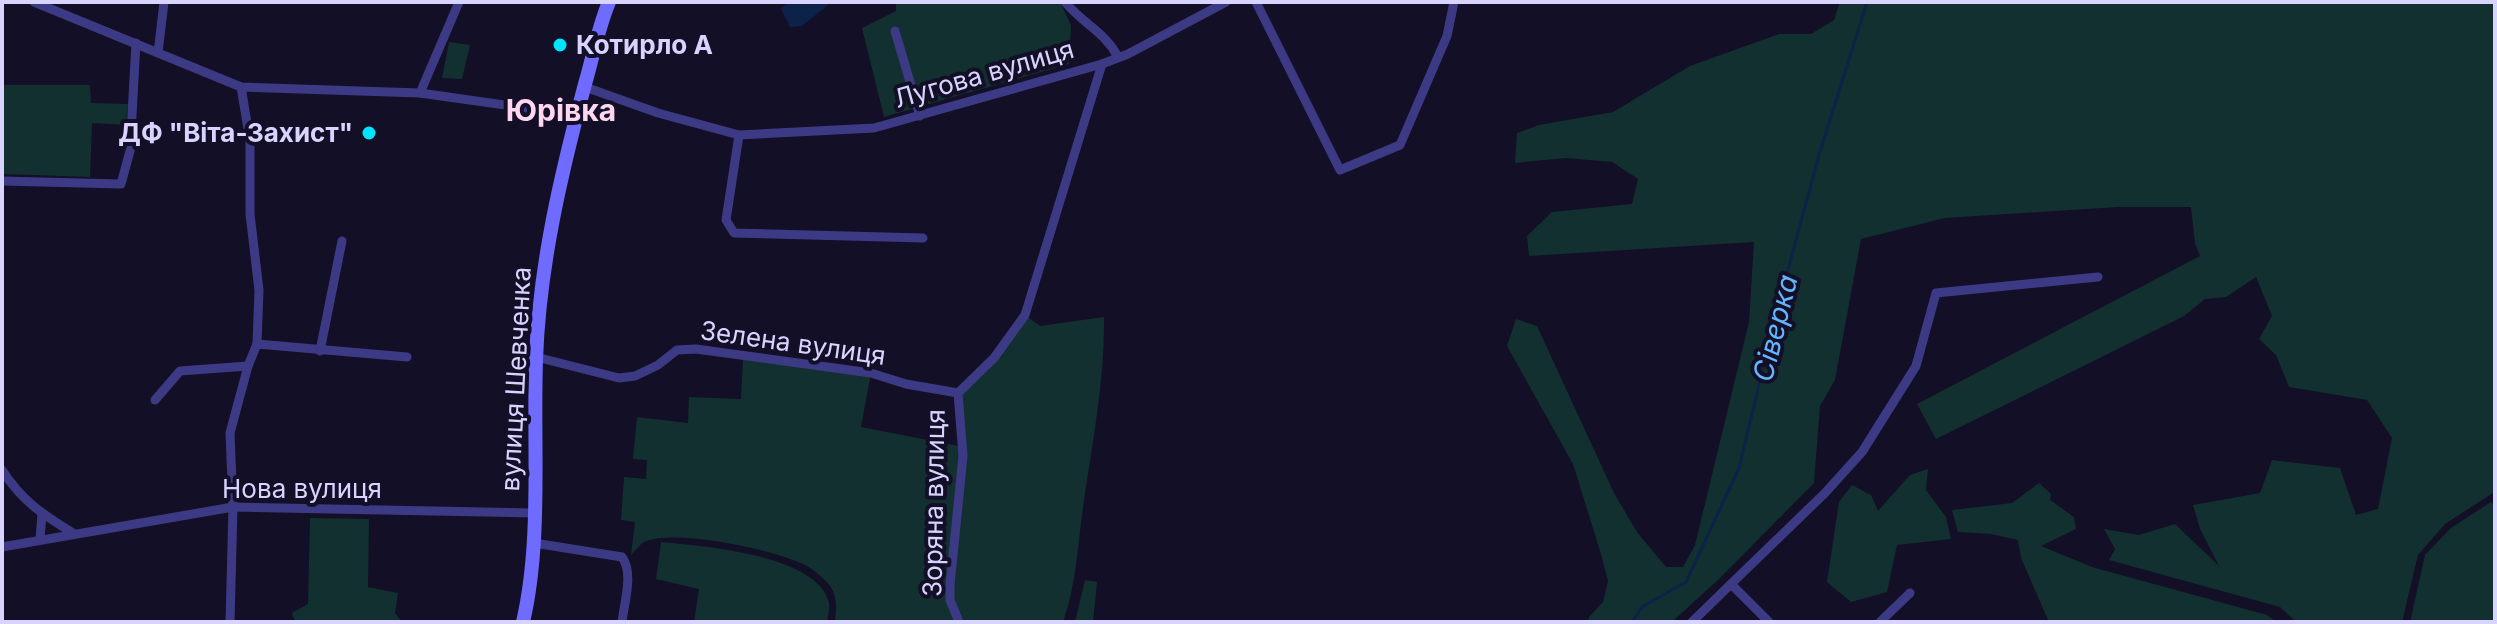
<svg xmlns="http://www.w3.org/2000/svg" width="2497" height="624" viewBox="0 0 2497 624" font-family="Inter,sans-serif">
<style>
.green{fill:#12302f}
.water{fill:#0c2248}
.lines{fill:none;stroke-linecap:round;stroke-linejoin:round}
.stream{stroke:#0c2248;stroke-width:3}
.street{stroke:#3d3a85;stroke-width:9}
.secondary{stroke:#6f6bff;stroke-width:14}
.poi-dot{fill:#00e5ff;stroke:#130f26;stroke-width:3}
.labels{text-anchor:middle;stroke-width:8;stroke-linejoin:round;paint-order:stroke}
.poi-label{font-size:26px;font-weight:bold;fill:#d9d4ff;stroke:#130f26;text-anchor:start}
.street-label{font-size:26px;fill:#d9d4ff;stroke:#130f26}
.water-label{font-size:28px;font-style:italic;fill:#62b6ff;stroke:#130f26}
.quarter-label{font-size:30px;font-weight:bold;fill:#ffd6f0;stroke:#130f26}
</style>
<rect width="100%" height="100%" fill="#130f26"/>
<g class="green">
<path d="M896,2h164l11,23 -2,39 -185,53 -22,-89 34,-17z"/>
<path d="M1840,2h655v493l-2,-2 -48,31 -27,31 -16,67h-106l-16,-15 -171,-47 6,-11 -11,-20 35,6 36,-11 44,42 -19,-37 -7,-24 67,-12 12,-33 68,8 16,47 22,-6 14,-71 -25,-38 -78,-13 -13,-32 -17,-16 13,-23 -16,-39 -30,20 -21,2 -21,17 -248,123 -19,-35 283,-148 -5,-13 -4,-36h-73l-173,11 -84,21 -26,141 -15,26 -6,77 -93,94 -49,45h-84l1,-5 14,-15 5,-21 -7,-27 -28,-90 -66,-118 9,-27 21,7 77,167 23,39 29,35h17l12,-22 54,-223 5,-80 -225,14 -2,-20 25,-24 80,-8 6,-25 -26,-17 -46,-4 -51,5 2,-30 22,-8 74,-13 77,-46 89,-32h32l23,-14z"/>
<path d="M449,42l21,3 -8,34 -20,-1z"/>
<path d="M2,85h88l1,18 37,1 -2,21 -34,-2 -2,54 -88,-3z"/>
<path d="M1025,315l15,11 64,-9c1,64 -12,127 -21,190 -5,37 -7,79 -20,115h-228c1,-12 3,-25 -5,-36 -5,-7 -16,-16 -23,-20 -30,-16 -133,-38 -163,-24 -5,3 -9,9 -13,13l4,-33 -14,-2 3,-43 22,2 1,-19 -14,-1 4,-42 51,6 1,-26 52,2 2,-42 128,16 -10,54 98,19 -1,-53 36,-35z"/>
<path d="M1928,469l-2,21 20,27 5,22 -54,6 -10,47 -36,10 -24,-20 12,-80 13,-17 19,10 7,16 32,-36z"/>
<path d="M2039,483l12,11 -1,6 24,17 2,12 -35,17 51,21 175,48 9,7h-227l-28,-64 -3,-18 -27,-6 -33,-2 -6,-22 60,-7z"/>
<path d="M2491,502l4,4v116h-85l15,-67 26,-27z"/>
<path d="M310,518l59,1 -1,68 30,6 -3,20 7,9h-107l-3,-9 16,-9z"/>
<path d="M661,542c40,4 157,12 168,61 1,6 -1,13 -2,19h-133l5,-33 -43,-10z"/>
<path d="M1085,580l12,2 -4,40h-18z"/>
</g>
<path class="water" d="M788,2h40v3l-26,21 -12,1 -9,-18z"/>
<g class="lines">
<path class="stream" d="M1632,622l10,-15 44,-25 53,-114 37,-154 43,-159 48,-153"/>
<g class="street">
<path d="M34,2l207,85 179,6 156,22"/>
<path d="M1065,2c18,22 39,29 53,55"/>
<path d="M1256,2l84,168 60,-25 47,-109 7,-34"/>
<path d="M895,31l25,85"/>
<path d="M158,53l6,-51"/>
<path d="M241,87l9,54v73l9,76 -2,54"/>
<path d="M585,87l73,26 81,22 135,-7 228,-64 26,-10 98,-52"/>
<path d="M420,93l39,-91"/>
<path d="M739,135l-13,85 8,13 189,5"/>
<path d="M2,181l119,3 9,-33 6,-108"/>
<path d="M320,351l22,-110"/>
<path d="M536,357l83,21 16,-2 23,-11 19,-15 19,-1 175,24 35,11 52,9"/>
<path d="M155,400l25,-29 68,-5"/>
<path d="M2,470c20,31 40,44 71,63"/>
<path d="M40,539l2,-25"/>
<path d="M534,543l88,14c12,16 2,46 0,65"/>
<path d="M2,547l231,-40 300,6"/>
<path d="M1731,584l94,-91 37,-41 54,-86 20,-73 162,-16"/>
<path d="M230,622l3,-115 -3,-74 18,-67 9,-22 150,13"/>
<path d="M959,622l-9,-22v-15l13,-129 -5,-63 36,-35 31,-43 77,-251"/>
<path d="M1692,622l39,-38 38,38"/>
<path d="M1880,622l30,-29"/>
</g>
<path class="secondary" d="M523,622c19,-82 10,-177 13,-262 3,-93 25,-186 49,-276 8,-27 13,-56 24,-82"/>
</g>
<g class="poi-dot">
<circle cx="560" cy="45" r="8"/>
<circle cx="369" cy="133" r="8"/>
</g>
<g class="labels">
<g class="poi-label">
<text x="576" y="54">Котирло А</text>
<text x="353" y="142" text-anchor="end">ДФ "Віта-Захист"</text>
</g>
<g class="street-label">
<text transform="translate(984 74) rotate(-16)" y="9">Лугова вулиця</text>
<text transform="translate(793 343) rotate(8)" y="9">Зелена вулиця</text>
<text transform="translate(516 379) rotate(-87)" y="9">вулиця Шевченка</text>
<text x="302" y="498">Нова вулиця</text>
<text transform="translate(934 503) rotate(-89)" y="9">Зоряна вулиця</text>
</g>
<g class="water-label">
<text transform="translate(1775 328) rotate(-76)" y="10">Сіверка</text>
</g>
<g class="quarter-label">
<text x="561" y="121">Юрівка</text>
</g>
</g>
<rect width="2497" height="624" fill="none" stroke="#d9d4ff" stroke-width="8"/>
</svg>
